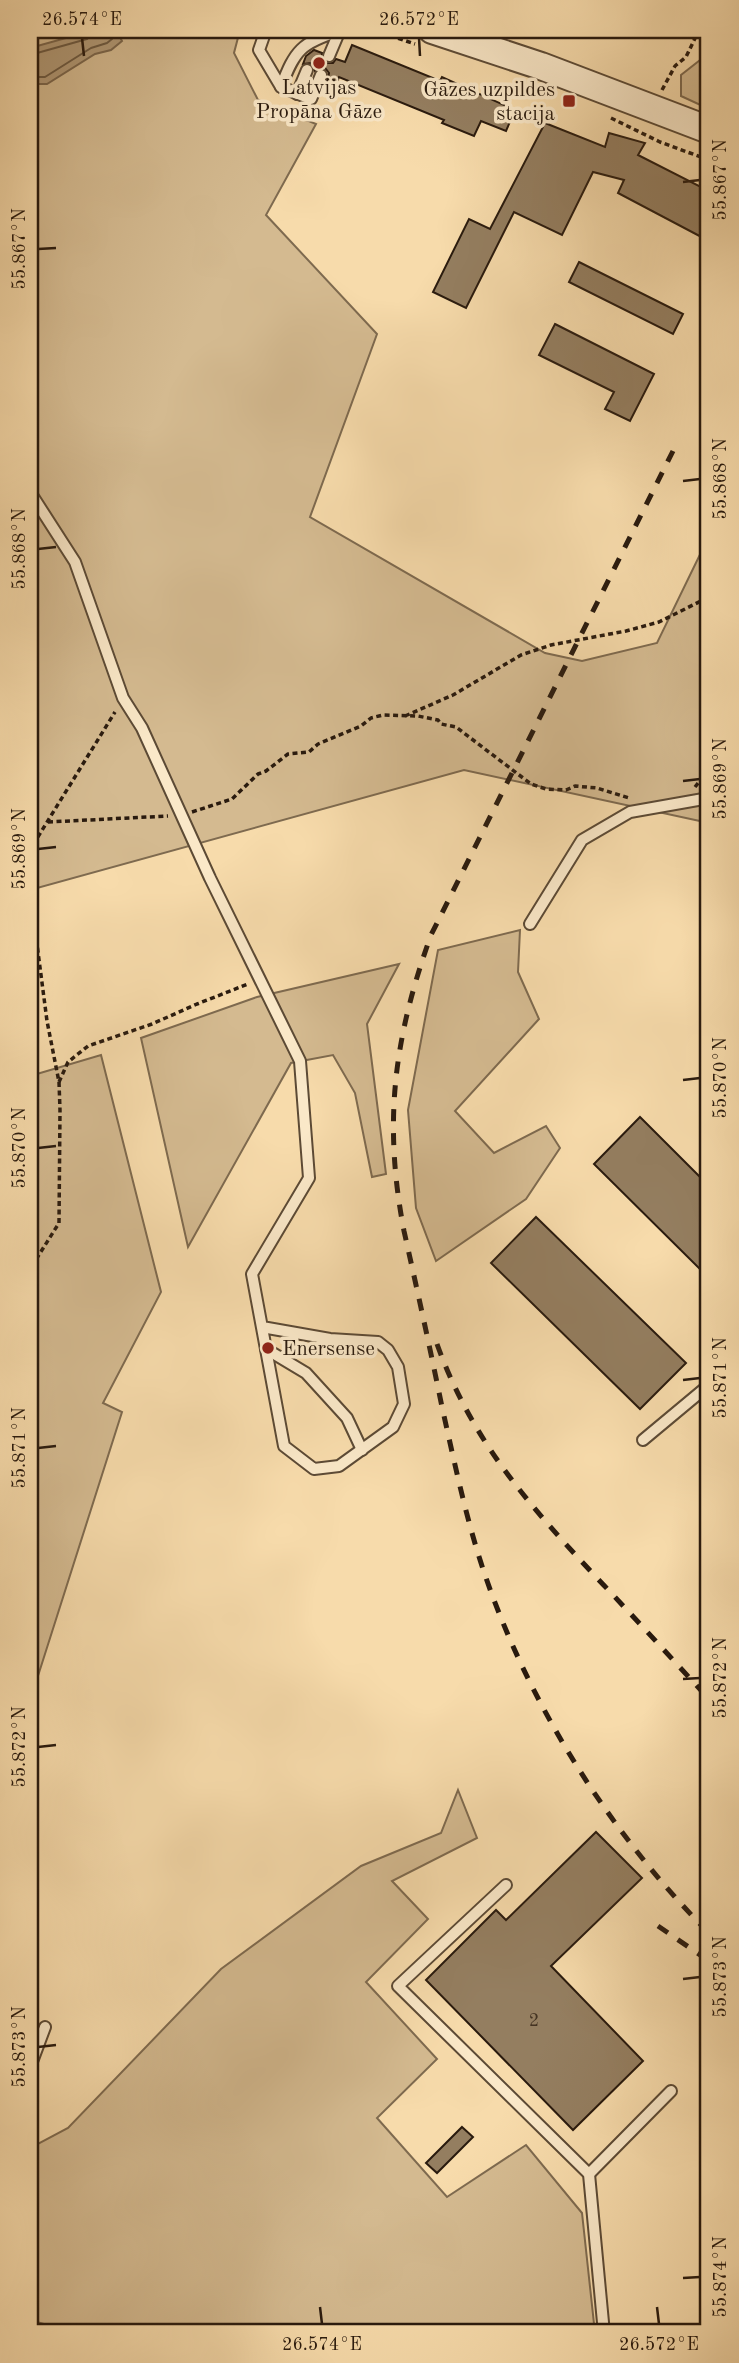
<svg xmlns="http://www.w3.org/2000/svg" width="739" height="2363" viewBox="0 0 739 2363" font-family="'Old Standard TT',serif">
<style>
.green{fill:#d4ba90;stroke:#7e6a4f;stroke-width:2}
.water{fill:#b19976;stroke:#7b664c;stroke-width:2}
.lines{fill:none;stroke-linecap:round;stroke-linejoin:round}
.shore{stroke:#6d5a42;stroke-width:2}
.building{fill:#947e60;stroke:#291a0e;stroke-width:2}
.service-casing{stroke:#5c4a35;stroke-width:14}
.tertiary-casing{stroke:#5c4a35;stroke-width:30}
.path{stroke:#291a0e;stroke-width:3.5;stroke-dasharray:5 3.5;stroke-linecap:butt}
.service{stroke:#fae8c8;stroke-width:10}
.tertiary{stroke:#fae8c8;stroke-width:26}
.rail{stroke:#291a0e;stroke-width:5;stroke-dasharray:12 12;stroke-linecap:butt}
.ticks{fill:none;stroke:#291a0e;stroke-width:2.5}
.poi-dot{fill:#8f2418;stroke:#fae8c8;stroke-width:2.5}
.labels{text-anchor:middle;stroke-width:7;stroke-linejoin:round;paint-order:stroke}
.number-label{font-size:18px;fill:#432}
.poi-label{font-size:21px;fill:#291a0e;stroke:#fae8c8}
.neatline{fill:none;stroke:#291a0e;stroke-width:2.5}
.ticks-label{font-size:18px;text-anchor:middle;fill:#291a0e}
</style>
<rect width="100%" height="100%" fill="#f7dbab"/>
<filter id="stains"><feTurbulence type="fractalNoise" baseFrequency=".00286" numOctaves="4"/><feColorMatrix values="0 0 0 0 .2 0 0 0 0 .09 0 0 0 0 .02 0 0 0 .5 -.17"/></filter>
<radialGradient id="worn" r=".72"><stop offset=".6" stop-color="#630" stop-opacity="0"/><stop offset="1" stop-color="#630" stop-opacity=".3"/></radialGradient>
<g class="green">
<path d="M30,30h210l-6,23 24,47 58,24 -50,91 111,119 -67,183 235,136 37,8 75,-18 52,-107v287l-245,-53 -434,120z"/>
<path d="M709,53v56l-28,-13v-21z"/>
<path d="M520,930l-2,42 21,47 -84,92 39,42 52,-27 14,22 -34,51 -90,62 -20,-53 -8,-98 30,-160z"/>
<path d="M399,964l-32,60 19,150 -14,3 -17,-84 -22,-38 -42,8 -103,184 -47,-209 116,-41z"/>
<path d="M101,1055l60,237 -58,111 19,9 -92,289v-625z"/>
<path d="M458,1790l19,48 -85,43 36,38 -62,63 71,77 -60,59 70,79 79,-52 56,68 13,120h-520l-45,-13v-172l38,-20 153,-159 140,-103 80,-33z"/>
</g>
<path class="water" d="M116,30l6,11 -11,9 -16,4 -48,30h-17v-36l61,-17z"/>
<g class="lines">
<g class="shore">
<path d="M30,55l57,-16 4,-4 1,-5"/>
<path d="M30,77h15l46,-29 16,-5 5,-4 -2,-9"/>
</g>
</g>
<g class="building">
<path d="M352,45l88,36 2,-4 73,33 -9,21 -25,-10 -7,15 -32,-13 2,-3 -105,-43 -2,5 -9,-3 1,-6 -4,-5 -6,-1 -4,4 -4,-8 -8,1 3,-8 8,-6 8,3v7l5,3h6l3,-4 9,3z"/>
<path d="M545,123l60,24 4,-14 36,10 -7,12 71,36v50l-91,-48 6,-13 -31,-8 -31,63 -48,-23 -48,96 -33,-16 36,-73 21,10z"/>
<path d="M579,262l104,52 -10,20 -104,-52z"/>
<path d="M555,324l99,50 -24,47 -25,-12 9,-17 -75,-37z"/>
<path d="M640,1117l69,69v92l-115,-114z"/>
<path d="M536,1217l150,146 -46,46 -149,-146z"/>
<path d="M596,1832l46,46 -91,88 92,95 -70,69 -147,-150 70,-70 10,10z"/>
<path d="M462,2127l11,10 -36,36 -11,-10z"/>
</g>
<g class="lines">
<g class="service-casing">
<g id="service">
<path d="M266,30l-7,20 22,37 30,12 10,-24"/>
<path d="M329,56l11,-26"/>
<path d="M281,87c14,-37 20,-44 58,-56"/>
<path d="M297,94l10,-24"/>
<path d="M30,492l45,70 48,136 19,30 68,150 90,183 9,117 -57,96 32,172 30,23 25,-3 54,-39 11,-23 -6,-37 -10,-17 -10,-8 -48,-3 -68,-12"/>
<path d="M530,924l52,-84 48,-28 79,-14"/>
<path d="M266,1349l40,24 41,45 15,32"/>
<path d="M643,1440l66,-55"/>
<path d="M506,1885l-108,101 191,188 15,159"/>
<path d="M30,2067l15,-40"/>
<path d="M589,2174l82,-83"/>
</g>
</g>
<g class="tertiary-casing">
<path id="tertiary" d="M432,30l109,36 168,64"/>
</g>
<g class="path">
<path d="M374,30l41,14"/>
<path d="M662,90l13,-24 11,-9 13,-27"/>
<path d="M611,118l49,24 49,18"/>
<path d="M405,716l48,-21 68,-40 30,-10 75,-14 33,-9 50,-25"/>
<path d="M695,787l14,-18"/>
<path d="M192,812l40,-13 26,-25 8,-3 22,-17 21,-2 9,-8 43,-18 10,-8 12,-3 35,1 20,4 3,4 15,3 75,57 15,5 20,1 9,-4 22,2 32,10"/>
<path d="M48,822l120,-6"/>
<path d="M30,870l6,-30 79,-128"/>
<path d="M30,906l5,23 12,92 12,61 1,28 -1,113 -29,46"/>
<path d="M59,1082l9,-20 20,-16 64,-22 45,-20 51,-20"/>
<path d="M30,2327l23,6"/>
</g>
<use href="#service" class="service"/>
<use href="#tertiary" class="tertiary"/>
<g class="rail">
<path d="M673,451l-242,484c-37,103 -48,187 -27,296 13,58 26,117 38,176 12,53 23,107 40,159 44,134 127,267 227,367"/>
<path d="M437,1344c35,97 91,160 160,234 38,40 75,81 112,121"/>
<path d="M658,1926l51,35"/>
</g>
</g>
<path class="ticks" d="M82,38l2,18M419,38l1,18M683,182l17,-2M38,249l18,-1M683,481l17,-2M38,549l18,-2M683,781l17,-2M38,849l18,-2M683,1080l17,-2M38,1148l18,-2M683,1380l17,-2M38,1448l18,-2M683,1679l17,-1M38,1747l18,-2M683,1979l17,-2M38,2047l18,-2M683,2278l17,-1M320,2307l2,17M657,2307l2,17"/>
<g class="poi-dot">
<circle cx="319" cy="63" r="7"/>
<rect x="562" y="94" width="14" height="14" rx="3.5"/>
<circle cx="268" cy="1348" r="7"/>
</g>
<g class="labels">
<g class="number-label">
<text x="534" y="2026">2</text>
</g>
<g class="poi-label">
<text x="319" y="94">Latvijas<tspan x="319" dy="24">Propāna Gāze</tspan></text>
<text x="555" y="96" text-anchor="end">Gāzes uzpildes<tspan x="555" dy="24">stacija</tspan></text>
<text x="282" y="1355" text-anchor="start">Enersense</text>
</g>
</g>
<rect width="739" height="2363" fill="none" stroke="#f7dbab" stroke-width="77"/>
<rect x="38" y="38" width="662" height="2286" class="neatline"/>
<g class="ticks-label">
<text x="82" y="25">26.574°E</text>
<text x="419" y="25">26.572°E</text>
<text transform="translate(720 180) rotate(-90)" y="6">55.867°N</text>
<text transform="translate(19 249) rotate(-90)" y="6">55.867°N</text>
<text transform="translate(720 479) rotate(-90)" y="6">55.868°N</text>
<text transform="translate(19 549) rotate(-90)" y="6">55.868°N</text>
<text transform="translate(720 779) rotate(-90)" y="6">55.869°N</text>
<text transform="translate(19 849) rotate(-90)" y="6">55.869°N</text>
<text transform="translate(720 1078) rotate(-90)" y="6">55.870°N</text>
<text transform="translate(19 1148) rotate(-90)" y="6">55.870°N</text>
<text transform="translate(720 1378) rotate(-90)" y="6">55.871°N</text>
<text transform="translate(19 1448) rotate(-90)" y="6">55.871°N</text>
<text transform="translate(720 1678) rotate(-90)" y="6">55.872°N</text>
<text transform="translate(19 1747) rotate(-90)" y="6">55.872°N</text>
<text transform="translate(720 1977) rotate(-90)" y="6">55.873°N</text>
<text transform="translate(19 2047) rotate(-90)" y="6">55.873°N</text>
<text transform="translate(720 2277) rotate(-90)" y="6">55.874°N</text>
<text x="322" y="2350">26.574°E</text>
<text x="659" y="2350">26.572°E</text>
</g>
<rect width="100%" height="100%" filter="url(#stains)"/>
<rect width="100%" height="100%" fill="url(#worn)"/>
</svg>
